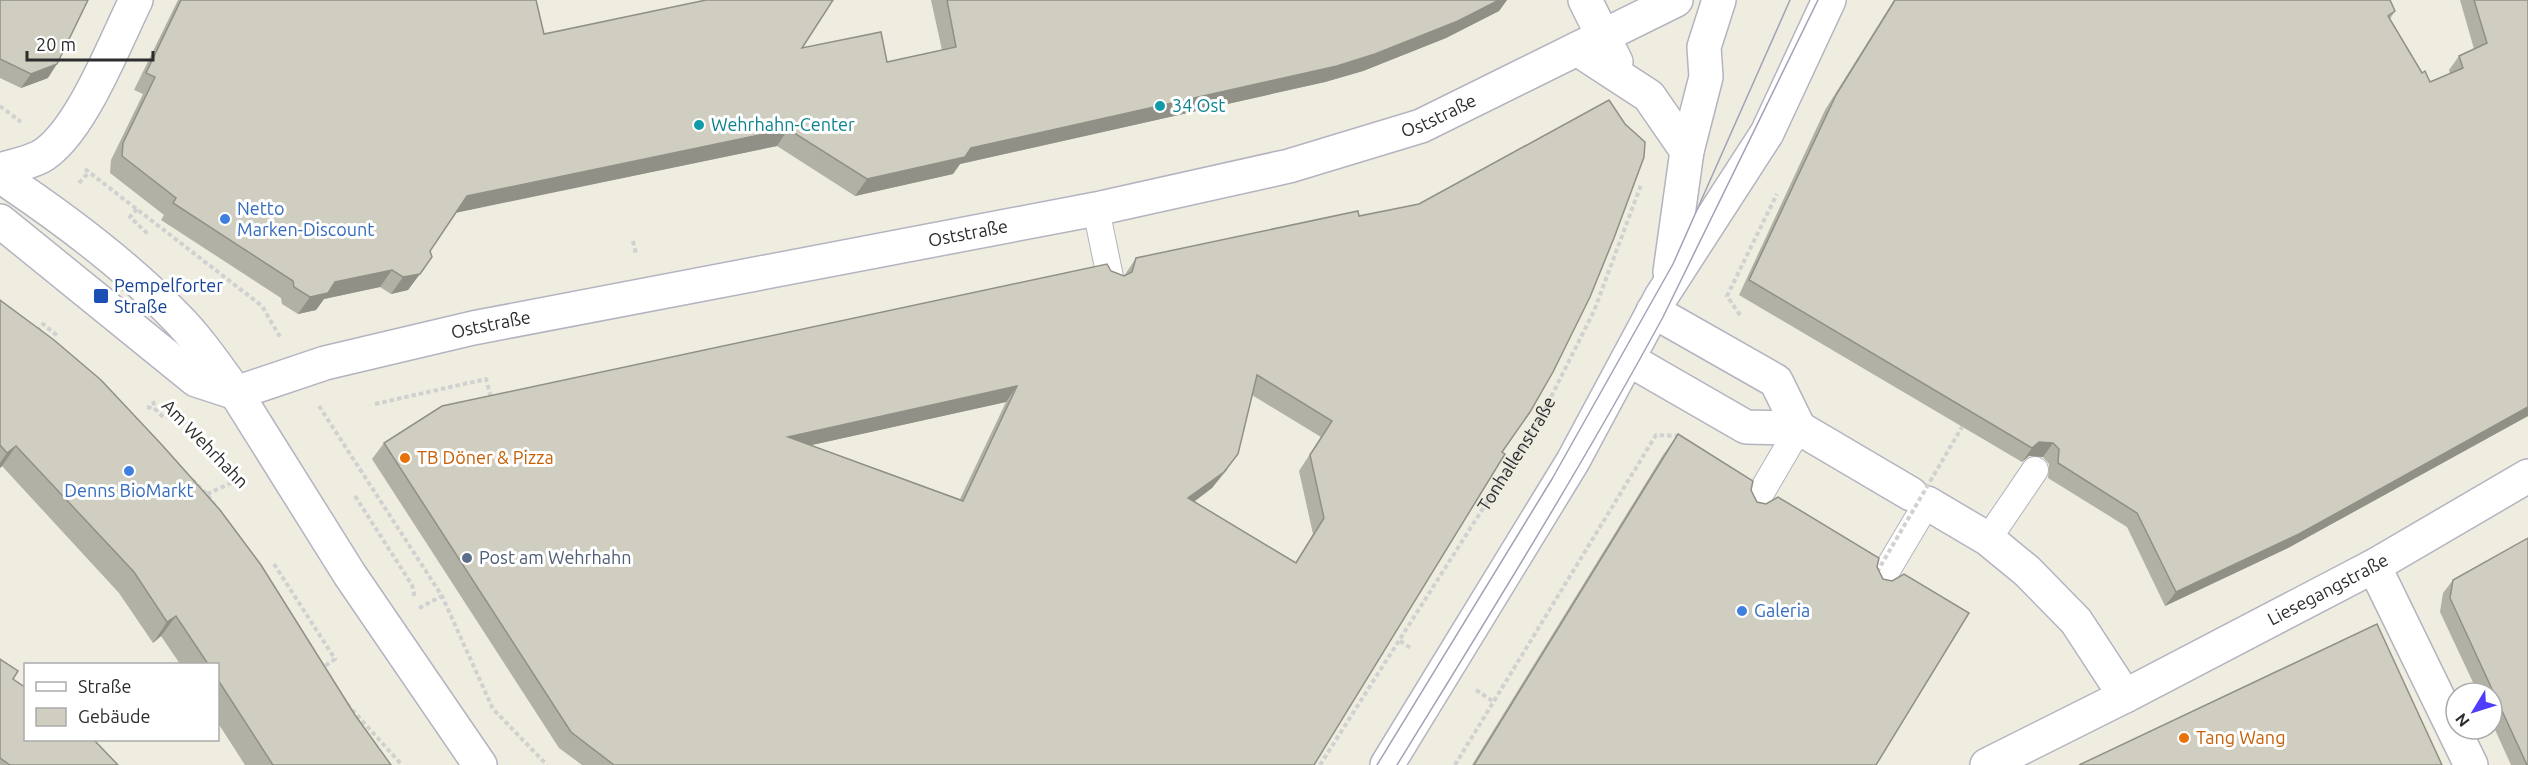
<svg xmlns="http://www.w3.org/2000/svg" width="2528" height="765" viewBox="0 0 2528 765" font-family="Ubuntu,sans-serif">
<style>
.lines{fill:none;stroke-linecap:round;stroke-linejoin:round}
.lane-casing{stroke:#b4b3c1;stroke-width:28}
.street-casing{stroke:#b4b3c1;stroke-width:36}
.secondary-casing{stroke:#b4b3c1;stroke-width:36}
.path{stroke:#d1d1d1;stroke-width:4;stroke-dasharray:4.5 3;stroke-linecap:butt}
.lane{stroke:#fff;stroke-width:26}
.street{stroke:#fff;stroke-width:33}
.secondary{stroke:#fff;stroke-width:33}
.tram{stroke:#a4a1b8;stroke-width:1.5}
.path-bridge{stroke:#d1d1d1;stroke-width:4;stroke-dasharray:4.5 3;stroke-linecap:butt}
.wall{fill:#b2b1a6;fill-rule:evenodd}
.shaded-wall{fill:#919087}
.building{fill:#cfcec1;stroke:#919087;stroke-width:1.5;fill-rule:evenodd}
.culture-dot{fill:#0f9aa8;stroke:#fff;stroke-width:2}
.shop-dot{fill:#3f7fe0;stroke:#fff;stroke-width:2}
.transit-dot{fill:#1a4fb4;stroke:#fff;stroke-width:2}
.food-dot{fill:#e8710a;stroke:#fff;stroke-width:2}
.service-dot{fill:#5c6f8a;stroke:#fff;stroke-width:2}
.labels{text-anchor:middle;stroke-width:6;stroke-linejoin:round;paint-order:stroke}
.culture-label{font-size:18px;fill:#0d838f;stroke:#fff;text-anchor:start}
.street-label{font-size:18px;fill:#2d2d2d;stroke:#fff}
.shop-label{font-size:18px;fill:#366cbe;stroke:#fff;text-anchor:start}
.transit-label{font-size:18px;fill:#164399;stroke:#fff;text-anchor:start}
.food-label{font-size:18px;fill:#c56008;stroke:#fff;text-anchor:start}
.service-label{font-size:18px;fill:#4e5e75;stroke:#fff;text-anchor:start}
</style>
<rect width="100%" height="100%" fill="#efeddf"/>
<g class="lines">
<g class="lane-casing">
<g id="lane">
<path d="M1096,209l14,68"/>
<path d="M1751,510l48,-82"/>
<path d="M1988,539l47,-69"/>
<path d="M1877,587l50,-84"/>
</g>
</g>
<g class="street-casing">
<g id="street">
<path d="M1585,0l31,62"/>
<path d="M0,170c13,-4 28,-7 40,-13 40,-22 75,-115 96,-157"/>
<path d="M1653,311l123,70 23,47"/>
<path d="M1628,359l118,68 53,1 112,66"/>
<path d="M236,393l114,182 130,190"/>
<path id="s2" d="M1927,503l61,36 39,32 49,50 49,75 249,-130 154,-90"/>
<path d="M2374,566l97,199"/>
<path d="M1987,765l138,-69"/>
</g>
</g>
<g class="secondary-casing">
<g id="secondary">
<path d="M1577,49l72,47 38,55"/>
<path d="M0,176c60,40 126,89 176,141 23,23 41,50 60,76"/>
<path d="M0,221l196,159 40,13"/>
<path d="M1670,272l17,-121 19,-74 -2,-30 15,-47"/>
<path id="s3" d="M236,393l89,-30 148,-35 623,-119 193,-43 132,-40 255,-126"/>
<path d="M1387,765l186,-304 88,-164 106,-164 62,-133"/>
</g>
</g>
<g class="path">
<path d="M0,106l21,16"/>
<path d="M85,169l177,137 18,31"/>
<path d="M79,183l10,-11"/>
<path d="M137,209l-7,8 19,18"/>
<path d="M633,241l3,13"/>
<path d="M1740,315l-13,-19 50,-102"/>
<path d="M37,331l6,-7 16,13"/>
<path d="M153,401l2,8 8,8 14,-3"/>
<path d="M375,404l111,-25 5,19"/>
<path d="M319,406l123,190 51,113 54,56"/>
<path d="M147,407l8,2"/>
<path d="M182,417l59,62"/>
<path d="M192,480l15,14 8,12"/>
<path d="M207,494l35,-16"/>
<path d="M355,496l57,89 3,13"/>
<path d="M274,564l61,95 -14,10"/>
<path d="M419,608l23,-12"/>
<path d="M1400,641l12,8"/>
<path d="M1476,690l18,12"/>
<path d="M347,704l55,61"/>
<path id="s1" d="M1320,765l221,-348 53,-106 47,-126"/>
<path d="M1455,765l201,-330 23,1"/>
</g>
<use href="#lane" class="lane"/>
<use href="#street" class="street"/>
<use href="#secondary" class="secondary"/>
<g class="tram">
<path d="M1377,765l175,-286 121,-215 117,-264"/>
<path d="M1397,765c91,-148 183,-295 266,-448l155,-317"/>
</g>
<path class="path-bridge" d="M1877,572l85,-145"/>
</g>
<g class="wall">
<path d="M0,0l48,78 -27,10 -21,-10z"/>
<path d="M178,0h358l8,34 258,14 85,14 55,-12 -11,-50h576l-8,11 -53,27 -83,33 -38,11 -365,82 -7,10 -98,22 -78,-50 -321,66 -26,39 2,6 -24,33 -17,4 -11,-7 -56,12 -8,11 -18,4 -16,-10 -1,-6 -120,-78 3,-5 -54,-42 1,-13 32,-66 -9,-4z"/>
<path d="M1894,0h496l5,11 -5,8 32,54 8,9 20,-8 -1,-4 10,-14 15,-7 -14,-49h68v416l-240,132 -123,58 -38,-79 -79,-49 1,-14 -6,-7 -14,-1 -7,6 -283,-167 86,-185z"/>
<path d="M1359,216l143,236 -188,313h-732l-23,-17 -187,-289 12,-16 727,-172 13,5 12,-18zM1252,395l69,42 -22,34 14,63 -18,29 -101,-61 18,-14 15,-18zM1006,402l-46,97 -149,-54z"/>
<path d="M0,300l355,415 36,50h-146l-27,-42v-59h-38l-19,-28 -8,7 -34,-50 -117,-127 -2,2z"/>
<path d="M1678,434l73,56 6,12 120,65 6,12 9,2 -16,184h-404l191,-310z"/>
<path d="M2453,580l75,185h-17l-19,-42v-30h-14l-38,-81 3,-19z"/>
<path d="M0,659l13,20 105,86h-118z"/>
</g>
<g class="shaded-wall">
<path d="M1499,0h8l-8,11 -53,27 -83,33 -38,11 -365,82 -7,10 -98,22 12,-17 104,-31z"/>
<path d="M57,64l-9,14 -27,10 10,-14z"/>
<path d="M788,129l-11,17 -322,67 12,-17z"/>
<path d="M392,270l-12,17 -56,12 -8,11 -18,4 12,-17 25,-15z"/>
<path d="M420,274l-12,16 -17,4 12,-17z"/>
<path d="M1017,386l-11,16 -230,51 12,-16z"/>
<path d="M2528,407v9l-240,132 -123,58 11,-14z"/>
<path d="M2039,442l14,1 -10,14 -14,-1 -7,6 10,-14z"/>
<path d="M16,446l-14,20 -2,2v-5l7,-10z"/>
<path d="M1238,454l-26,34 -35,26 11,-16z"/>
<path d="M176,616l-15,20 -8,7 14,-21z"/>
</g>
<g class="building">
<path d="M0,0h88l-31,64 -26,10 -31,-15z"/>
<path d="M181,0h355l8,34 162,-34h127l-31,48 79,-16 6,30 69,-15 -9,-47h552l-41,21 -83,33 -38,12 -366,82 -6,9 -98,22 -79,-50 -321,67 -37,55 2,6 -12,17 -17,3 -11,-7 -57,12 -7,11 -18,4 -16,-10 -1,-6 -120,-78 3,-5 -54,-42 1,-13 32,-66 -9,-4z"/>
<path d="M1895,0h495l5,11 -7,5 34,57 3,-2 5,11 33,-14 -4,-12 28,-13 -13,-43h54v407l-229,127 -123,58 -39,-79 -79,-50 1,-14 -6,-6 -14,-1 -7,6 -283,-168 87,-185z"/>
<path d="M1609,100l16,24 20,18 -1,15 -30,81 -24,59 -37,75 -23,40 -28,40 3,2 -191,311h-700l-43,-33 -187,-289 58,-37 665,-142 4,7 13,5 8,-4 4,-14 222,-47 1,5 60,-12zM1257,375l75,46 -22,34 14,63 -28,45 -108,-65 36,-26 14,-18zM1017,386l-54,115 -175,-64z"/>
<path d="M0,300l54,40 47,40 61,65 58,65 41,55 94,150 36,50h-118l-55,-85v-16h-10l-32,-48 -9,6 -33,-50 -118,-126 -9,7 -7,-8z"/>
<path d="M1678,434l75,47 -2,9 6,12 9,2 12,-7 101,61 -2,9 6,12 9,2 12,-7 65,39 -93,152h-402z"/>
<path d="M2528,538v227h-1l-77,-167 3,-18z"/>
<path d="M2377,624l65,141h-363z"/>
<path d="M0,659l18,12 -5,8 13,9v52h68l24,25h-108l-10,-7z"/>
</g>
<g class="culture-dot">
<circle cx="1160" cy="106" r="6"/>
<circle cx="699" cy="125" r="6"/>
</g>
<g class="shop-dot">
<circle cx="225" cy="219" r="6"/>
<circle cx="129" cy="471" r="6"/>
<circle cx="1742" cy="611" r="6"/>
</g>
<rect class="transit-dot" x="93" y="288" width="16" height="16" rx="3"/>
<g class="food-dot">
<circle cx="405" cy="458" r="6"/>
<circle cx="2184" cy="738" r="6"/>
</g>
<circle class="service-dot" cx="467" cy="558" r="6"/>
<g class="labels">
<g class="culture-label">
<text x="1172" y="112">34 Ost</text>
<text x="711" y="131">Wehrhahn-Center</text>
</g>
<g class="street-label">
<text dy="6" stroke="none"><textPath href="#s3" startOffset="1236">Oststraße</textPath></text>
<text dy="6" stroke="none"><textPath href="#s3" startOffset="750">Oststraße</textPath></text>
<text dy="6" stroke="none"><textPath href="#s3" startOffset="264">Oststraße</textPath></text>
<text transform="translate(205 444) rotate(46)" y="6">Am Wehrhahn</text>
<text dy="6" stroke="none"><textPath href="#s1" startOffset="368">Tonhallenstraße</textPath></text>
<text dy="6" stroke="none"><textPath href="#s2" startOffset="510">Liesegangstraße</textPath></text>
</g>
<g class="shop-label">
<text x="237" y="215">Netto<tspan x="237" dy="21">Marken-Discount</tspan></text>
<text x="129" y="497" text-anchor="middle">Denns BioMarkt</text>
<text x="1754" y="617">Galeria</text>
</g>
<g class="transit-label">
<text x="114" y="292">Pempelforter<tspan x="114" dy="21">Straße</tspan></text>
</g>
<g class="food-label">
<text x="417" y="464">TB Döner &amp; Pizza</text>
<text x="2196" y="744">Tang Wang</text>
</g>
<g class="service-label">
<text x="479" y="564">Post am Wehrhahn</text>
</g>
</g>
<rect x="24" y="663" width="195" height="78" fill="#ffffff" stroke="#ababab" stroke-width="1.5"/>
<rect x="36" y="682" width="30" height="9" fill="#ffffff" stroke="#ababab" stroke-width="1.5"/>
<text x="78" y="693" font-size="18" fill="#2d2d2d">Straße</text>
<rect x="36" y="708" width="30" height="18" fill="#cfcec1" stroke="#ababab" stroke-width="1.5"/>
<text x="78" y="723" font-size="18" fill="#2d2d2d">Gebäude</text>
<g transform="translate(2474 711) rotate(232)"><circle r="28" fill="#ffffff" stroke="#ababab" stroke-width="1.5"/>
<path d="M0-4.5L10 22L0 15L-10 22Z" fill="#4f3dff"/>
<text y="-9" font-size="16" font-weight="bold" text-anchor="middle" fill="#2d2d2d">N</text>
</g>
<path d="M27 51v9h126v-9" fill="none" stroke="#2d2d2d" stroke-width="3"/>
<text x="36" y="51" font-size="18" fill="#2d2d2d" stroke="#ffffff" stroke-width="4.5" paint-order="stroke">20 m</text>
</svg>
